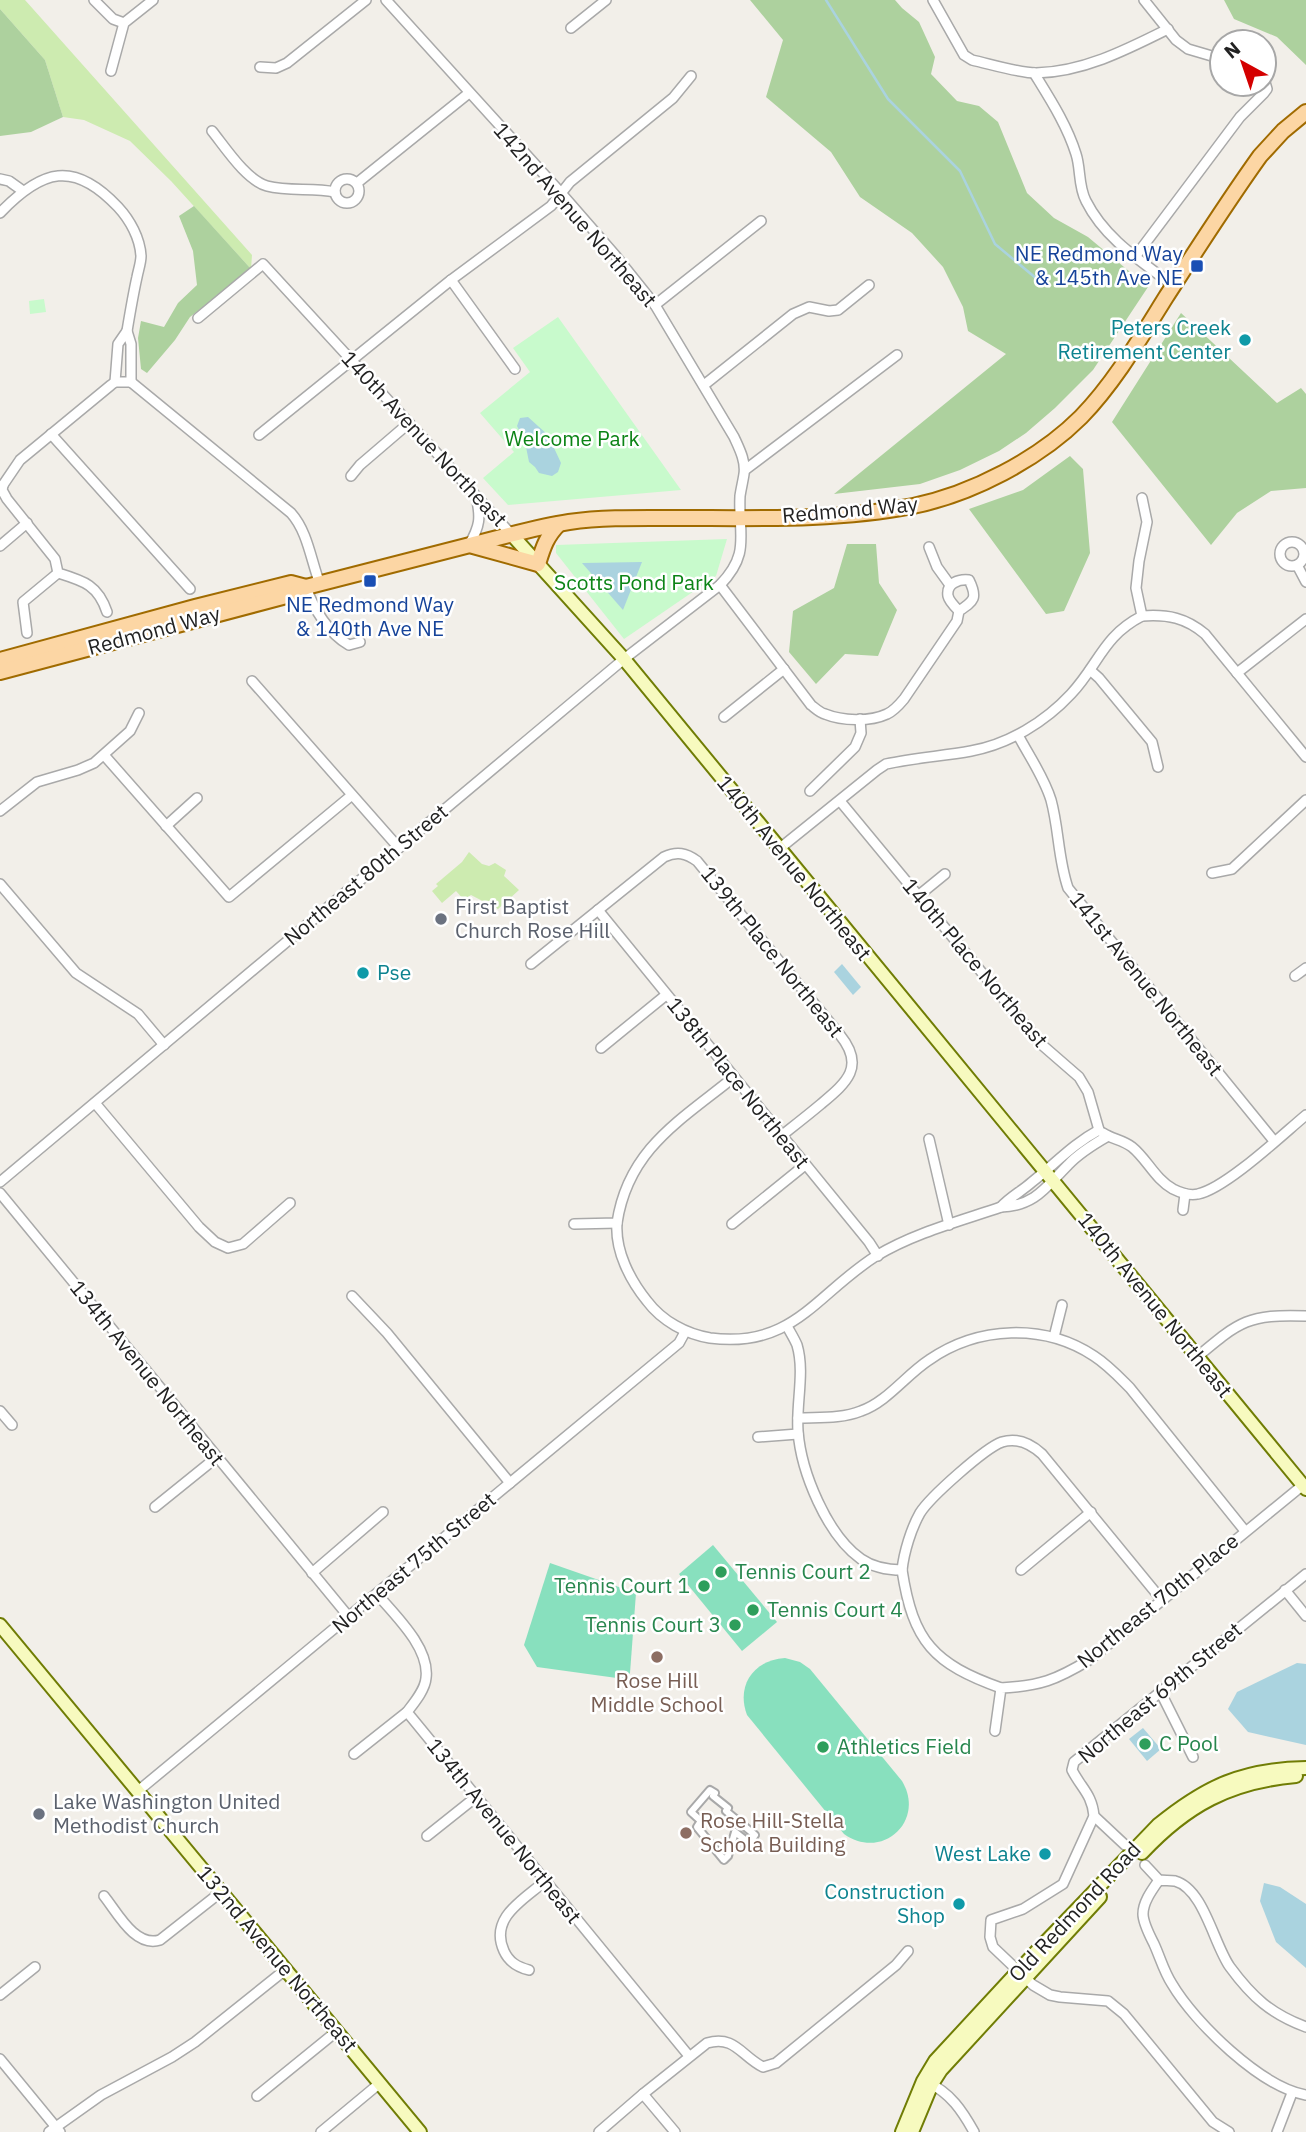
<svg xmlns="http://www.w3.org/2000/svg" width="1306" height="2132" viewBox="0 0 1306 2132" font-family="'IBM Plex Sans',sans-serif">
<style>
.grass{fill:#cdebb0}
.forest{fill:#add19e}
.park{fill:#c8facc}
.pitch{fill:#88e0be}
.water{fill:#aad3df}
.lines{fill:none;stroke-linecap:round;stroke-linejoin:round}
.stream{stroke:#aad3df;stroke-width:2.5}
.pedestrian-casing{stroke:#a9a9a9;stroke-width:10}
.minor-casing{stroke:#a9a9a9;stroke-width:12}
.secondary-casing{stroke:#707d05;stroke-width:16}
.primary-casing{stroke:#a06b00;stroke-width:18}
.pedestrian{stroke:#fff;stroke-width:6}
.minor{stroke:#fff;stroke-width:9}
.secondary{stroke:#f7fabf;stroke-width:12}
.primary{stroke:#fcd6a4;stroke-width:14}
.transit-dot{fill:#1a4fb4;stroke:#fff;stroke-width:2.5}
.culture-dot{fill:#0f9aa8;stroke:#fff;stroke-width:2.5}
.worship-dot{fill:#6b7280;stroke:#fff;stroke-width:2.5}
.leisure-dot{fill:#2e9e5b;stroke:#fff;stroke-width:2.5}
.education-dot{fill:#8d6e63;stroke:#fff;stroke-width:2.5}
.labels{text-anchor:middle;stroke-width:5;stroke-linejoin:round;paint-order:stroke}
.street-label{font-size:21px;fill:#222;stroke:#fff}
.transit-label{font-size:21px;fill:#164399;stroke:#fff;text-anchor:end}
.culture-label{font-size:21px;fill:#0d838f;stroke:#fff;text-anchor:end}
.park-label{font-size:21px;fill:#0c8416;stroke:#fff}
.worship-label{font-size:21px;fill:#5b616d;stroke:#fff;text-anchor:start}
.leisure-label{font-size:21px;fill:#27864d;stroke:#fff;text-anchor:start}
.education-label{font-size:21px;fill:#785e54;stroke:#fff}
</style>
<rect width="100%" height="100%" fill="#f2efe9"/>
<g class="grass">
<path d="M0,0h25l227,255 -1,14 -80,-88 -41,-40 -46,-21 -21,-3 -18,-57 -45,-51z"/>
<path d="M469,852l13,12 7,2 6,-3 11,7 -2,6 15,14 -21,19 -27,-14 -7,5 -8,-9 -14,12 -10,-12 6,-5 -2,-2 26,-22z"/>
</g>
<g class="forest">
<path d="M750,0h145l7,8 17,14 16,35 -4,17 26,27 22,5 19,16 29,71 27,25 34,19 60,50 -55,83 -38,38 -29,25 -27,18 -39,19 -40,14 -86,10 172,-140 -38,-23 -5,-24 -20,-40 -31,-34 -52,-36 -29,-45 -65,-55 17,-57z"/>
<path d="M1224,0h82v65l-29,-28 -43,-18z"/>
<path d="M0,9l45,51 18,57 -32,15 -31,4z"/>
<path d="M194,206l57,63 -61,48 -15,23 -28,33 -6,-4 -3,-31 3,-17 23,6 14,-24 19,-18 -4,-34 -14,-35z"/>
<path d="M1181,313l96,90 24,-15 5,6v94l-35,3 -34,22 -26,32 -99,-123z"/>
<path d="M1070,456l13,13 7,84 -26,58 -18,3 -77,-105 54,-19z"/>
<path d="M847,544h29l3,39 18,27 -19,46 -33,-2 -29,30 -27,-32 4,-41 41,-23z"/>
</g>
<g class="park">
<path d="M44,299l2,13 -16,2 -1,-13z"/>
<path d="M558,317l123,173 -173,15 -25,-27 31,-26 -34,-39 50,-41 -17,-24z"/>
<path d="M727,539l-11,37 -92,63 -68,-86v-8z"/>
</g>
<g class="pitch">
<path d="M713,1545l64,77 -35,29 -63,-77z"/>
<path d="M550,1563l86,30 -6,80 -6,6 -87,-12 -13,-22z"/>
<path d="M785,1658l15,4 10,7 92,112c24,40 -20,80 -58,53l-97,-119c-11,-29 6,-55 38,-57z"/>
</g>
<g class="water">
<path d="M528,417l20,18 13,28 -3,9 -6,4 -13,-3 -4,-6 -6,-5 -4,-20 -8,-16 3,-8z"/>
<path d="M642,562l-19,48 -41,-47z"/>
<path d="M842,964l19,23 -8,8 -19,-23z"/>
<path d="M1297,1663l9,1v81l-58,-13 -20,-23 9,-17z"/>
<path d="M1143,1728l18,21 -14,12 -18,-22z"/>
<path d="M1264,1883l16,4 26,17v64l-30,-26 -16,-41z"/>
</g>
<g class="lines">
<path class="stream" d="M826,0l62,99 72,72 35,73 48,40"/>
<g class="pedestrian-casing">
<path id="pedestrian" d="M710,1790l5,3 -2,3 15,12 -2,3 29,24 -6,8 -14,-11 -7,24 -4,4 -27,-33 4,-6 -10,-9z"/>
</g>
<g class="minor-casing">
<g id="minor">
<path d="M94,0l19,19 11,4"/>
<path d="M933,0l31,55 8,5c18,4 47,13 64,13 47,-1 90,-23 132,-44"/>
<path d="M1144,0l32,40 12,9 34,10"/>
<path d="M571,28l35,-28"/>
<path d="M260,67l16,1 11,-5 79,-63"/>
<path d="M111,71l13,-48 29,-23"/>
<path d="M1034,73c16,26 33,52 42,81 5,15 2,32 10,47 19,38 55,60 88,85"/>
<path d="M212,131c13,16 34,49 55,55 22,6 46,1 68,6"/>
<circle cx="347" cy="191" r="12"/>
<path d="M0,179l9,2 14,10"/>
<path d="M357,183l112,-90"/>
<path d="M0,213c42,-44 74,-53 118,-6 12,13 22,31 23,49 0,7 -3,15 -4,21 -4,18 -7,36 -10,54"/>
<path d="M1135,257l105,-140 24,-24 3,-4 -3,-10"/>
<path d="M451,280l64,89"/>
<path d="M655,305l106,-84"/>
<path d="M198,318l65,-54 249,271"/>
<path d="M115,382l3,-38 9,-13 4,13v38"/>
<path d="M131,382l160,131c17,19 20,48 29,71"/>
<path d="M704,385l89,-71 16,-7 20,4 9,-1 31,-25"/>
<path d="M51,434l139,155"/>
<path d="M259,435l192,-155 100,-74 19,-24 103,-84 18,-22"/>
<path d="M745,470l152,-115"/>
<path d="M351,476l9,-11 49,-42"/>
<path d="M3,485l-1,5 5,9 48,60 3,14c26,8 40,12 49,39"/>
<path d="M3,485l17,-25 91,-75 4,-3h16"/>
<circle cx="1292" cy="554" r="12"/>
<path d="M469,545c11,-19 12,-27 7,-49"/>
<path d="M0,546l27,-23"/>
<path d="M929,547l8,20 13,18"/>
<path d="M1297,565l9,17"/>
<path d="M720,585l91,120c4,3 9,8 14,9 17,7 45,8 62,0 7,-3 12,-9 17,-15l53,-78 2,-10c-4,-4 -10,-10 -11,-15 -2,-13 11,-17 21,-16 9,18 5,21 -10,31"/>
<path d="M306,587c7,21 23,47 43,58l11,-3"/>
<path d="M1142,616c26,-2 44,2 63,18l101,123"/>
<path d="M27,633l-4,-31 35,-29"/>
<path d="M1090,670l9,8 53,64 6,25"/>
<path d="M1237,673l69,-54"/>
<path d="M252,681l147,167"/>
<path d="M724,717l60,-48"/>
<path d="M1018,735c11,21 26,42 33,65 8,29 7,59 17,88l206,253"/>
<path d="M104,755l125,142 123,-102"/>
<path d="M810,791l45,-44 6,-14 -1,-14"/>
<path d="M840,801l201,243 38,33 9,15 11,38"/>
<path d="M0,811l37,-29 41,-12 16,-7 36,-32 9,-18"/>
<path d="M166,826l31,-28"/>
<path d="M779,849l98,-79 9,-6c28,-6 57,-8 85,-13 38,-7 74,-29 100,-57 28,-30 32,-58 71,-78l-6,-28 3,-27 8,-39 -5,-24"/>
<path d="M1212,873l20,-4 74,-69"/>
<path d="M0,884l76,89 62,41 26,31"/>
<path d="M918,896l27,-22"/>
<path d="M598,910l271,332 9,14"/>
<path d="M531,964l133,-107c13,-6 22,-4 33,4l143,174c26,32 6,48 -19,69 -13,11 -26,21 -40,32"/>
<path d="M1295,976l11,-8"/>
<path d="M601,1048l65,-53"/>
<path d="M95,1103l104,124 16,15 13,6 15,-4 47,-41"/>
<path d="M1099,1130c-26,14 -44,34 -67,52 -10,9 -22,15 -31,25 34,-1 45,-20 67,-42 11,-12 26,-21 40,-29"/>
<path d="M1103,1133c9,6 20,7 29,14 15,12 23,32 41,42 8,4 17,7 25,5 28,-6 84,-59 108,-79"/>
<path d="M929,1139l20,86"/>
<path d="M0,1182l624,-523 96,-74c31,-32 18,-50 20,-89 1,-7 3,-15 4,-22 2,-13 -5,-26 -10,-37l-79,-132 -40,-50 -54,-62 -175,-193"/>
<path d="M0,1193l349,424"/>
<path d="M1183,1210l2,-16"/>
<path d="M617,1223c-2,28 13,57 30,78 15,20 39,33 63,37 83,11 106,-44 166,-82 38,-23 84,-35 125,-49"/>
<path d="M574,1224l43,-1c11,-74 64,-103 117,-146"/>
<path d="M732,1224l73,-59"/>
<path d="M352,1296l35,37 123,150"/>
<path d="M787,1326c3,6 7,12 10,19 8,27 -1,58 1,86 3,41 29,104 63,128 13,9 26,11 41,11 11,72 32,94 99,118"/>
<path d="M1054,1337l8,-32"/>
<path d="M1197,1357c43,-36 51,-43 109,-41"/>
<path d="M0,1411l12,14"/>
<path d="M798,1418c21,-1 43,1 63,-7 26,-9 45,-36 68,-51 49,-34 115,-37 165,-4 14,9 25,21 36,32l115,143"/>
<path d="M758,1437l40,-3"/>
<path d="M155,1507l62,-50"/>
<path d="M902,1570c2,-18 9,-41 18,-57 10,-16 65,-65 82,-71 16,-5 29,2 40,12l119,145"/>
<path d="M1021,1570l70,-58"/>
<path d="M312,1573l71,-61"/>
<path d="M1285,1590l21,26"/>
<path d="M377,1594c18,21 53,54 49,84 -1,12 -12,25 -19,34l282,344"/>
<path d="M1160,1691l33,66"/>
<path d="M995,1731l6,-43c39,-2 55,-8 88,-28l214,-175"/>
<path d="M354,1754l53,-42"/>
<path d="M138,1791l541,-448 6,-11"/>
<path d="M1094,1816l31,29"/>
<path d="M427,1836l49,-39"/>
<path d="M1145,1865l14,15c5,1 11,0 16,1 29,8 39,64 55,86 22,30 41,47 76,60"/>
<path d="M1159,1880c-7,10 -16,22 -16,34 0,9 7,22 11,30 6,13 10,28 18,40 23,39 89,103 134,111"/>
<path d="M104,1896c13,16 31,52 56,44l61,-48"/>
<path d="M529,1970c-12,-3 -20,-8 -25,-19 -15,-33 19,-51 40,-69"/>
<path d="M0,1995l35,-28"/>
<path d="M0,2059l60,73"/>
<path d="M928,2083c22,9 35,29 46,49"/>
<path d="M643,2094l32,38"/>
<path d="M257,2096l80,-65"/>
<path d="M49,2132l52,-37 71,-38 23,-15 90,-72"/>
<path d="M321,2132l59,-49"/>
<path d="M599,2132l44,-38 64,-51c28,-8 34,13 56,24l13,-4 120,-98 12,-14"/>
<path d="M1229,2132l-16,-10 -89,-108 -16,-13 -48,-4 -10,-2 -17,-10 -40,-38 -3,-10 1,-17 32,-11 40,-25 31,-68c-2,-22 -13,-28 -22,-46l2,-8 232,-188"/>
<path d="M1277,2132l15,-39"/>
</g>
</g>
<g class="secondary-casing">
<g id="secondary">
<path d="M512,535l112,124 682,830"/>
<path d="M0,1625l420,507"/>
<path d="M1142,1853c45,-48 88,-71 154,-77"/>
<path d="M902,2132l21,-51 12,-20 100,-108 123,-128c48,-39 85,-56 148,-57"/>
<path d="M912,2132l20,-48 9,-14 159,-173"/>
</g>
</g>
<g class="primary-casing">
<g id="primary">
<path d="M473,546l65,18c5,-16 8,-27 21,-40"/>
<path d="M0,660l195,-53 96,-24 15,4"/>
<path d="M0,672l294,-78 12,-7c55,-14 110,-28 164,-42 33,-8 66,-18 99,-23 36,-5 72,-4 108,-4 78,0 159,3 236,-12 59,-12 126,-47 168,-89 34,-35 60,-80 85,-120 31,-48 61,-95 94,-141l23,-25 23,-19"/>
</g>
</g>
<use href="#pedestrian" class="pedestrian"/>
<use href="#minor" class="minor"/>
<use href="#secondary" class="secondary"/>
<use href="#primary" class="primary"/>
</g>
<g class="transit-dot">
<rect x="1190" y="259" width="14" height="14" rx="3.5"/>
<rect x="363" y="574" width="14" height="14" rx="3.5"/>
</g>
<g class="culture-dot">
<circle cx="1245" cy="340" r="7"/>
<circle cx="363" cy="973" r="7"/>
<circle cx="1045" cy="1854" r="7"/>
<circle cx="959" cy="1904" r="7"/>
</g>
<g class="worship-dot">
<circle cx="441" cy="919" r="7"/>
<circle cx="39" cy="1814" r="7"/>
</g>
<g class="leisure-dot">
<circle cx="721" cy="1572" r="7"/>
<circle cx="704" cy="1586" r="7"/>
<circle cx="753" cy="1610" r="7"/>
<circle cx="735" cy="1625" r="7"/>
<circle cx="1145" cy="1744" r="7"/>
<circle cx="823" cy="1747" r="7"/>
</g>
<g class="education-dot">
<circle cx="657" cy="1657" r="7"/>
<circle cx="686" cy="1833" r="7"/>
</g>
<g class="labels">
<g class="street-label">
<text transform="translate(575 215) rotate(49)" y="7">142nd Avenue Northeast</text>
<text transform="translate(424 439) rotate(47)" y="7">140th Avenue Northeast</text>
<text transform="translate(850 510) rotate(-5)" y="7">Redmond Way</text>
<text transform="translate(154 631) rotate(-15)" y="7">Redmond Way</text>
<text transform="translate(794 868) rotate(51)" y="7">140th Avenue Northeast</text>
<text transform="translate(366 875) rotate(-40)" y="7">Northeast 80th Street</text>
<text transform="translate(772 952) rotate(51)" y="7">139th Place Northeast</text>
<text transform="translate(975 963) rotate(50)" y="7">140th Place Northeast</text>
<text transform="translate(1146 984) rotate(51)" y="7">141st Avenue Northeast</text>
<text transform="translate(738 1083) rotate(51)" y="7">138th Place Northeast</text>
<text transform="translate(1155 1305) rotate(51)" y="7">140th Avenue Northeast</text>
<text transform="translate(147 1373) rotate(51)" y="7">134th Avenue Northeast</text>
<text transform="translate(414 1563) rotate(-40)" y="7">Northeast 75th Street</text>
<text transform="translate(1158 1601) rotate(-39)" y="7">Northeast 70th Place</text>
<text transform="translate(1160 1693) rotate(-40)" y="7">Northeast 69th Street</text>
<text transform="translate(504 1831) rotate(51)" y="7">134th Avenue Northeast</text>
<text transform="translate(1075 1912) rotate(-47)" y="7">Old Redmond Road</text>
<text transform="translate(277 1959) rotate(50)" y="7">132nd Avenue Northeast</text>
</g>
<g class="transit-label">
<text x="1183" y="261">NE Redmond Way<tspan x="1183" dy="24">&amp; 145th Ave NE</tspan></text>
<text x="370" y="612" text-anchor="middle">NE Redmond Way<tspan x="370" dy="24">&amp; 140th Ave NE</tspan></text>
</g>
<g class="culture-label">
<text x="1231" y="335">Peters Creek<tspan x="1231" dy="24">Retirement Center</tspan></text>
<text x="377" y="980" text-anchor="start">Pse</text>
<text x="1031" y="1861">West Lake</text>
<text x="945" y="1899">Construction<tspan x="945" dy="24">Shop</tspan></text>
</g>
<g class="park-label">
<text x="572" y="446">Welcome Park</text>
<text x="634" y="590">Scotts Pond Park</text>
</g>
<g class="worship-label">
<text x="455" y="914">First Baptist<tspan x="455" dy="24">Church Rose Hill</tspan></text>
<text x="53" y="1809">Lake Washington United<tspan x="53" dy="24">Methodist Church</tspan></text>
</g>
<g class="leisure-label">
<text x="735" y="1579">Tennis Court 2</text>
<text x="690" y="1593" text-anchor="end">Tennis Court 1</text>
<text x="767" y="1617">Tennis Court 4</text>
<text x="721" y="1632" text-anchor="end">Tennis Court 3</text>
<text x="1159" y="1751">C Pool</text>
<text x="837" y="1754">Athletics Field</text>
</g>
<g class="education-label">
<text x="657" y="1688">Rose Hill<tspan x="657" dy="24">Middle School</tspan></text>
<text x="700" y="1828" text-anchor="start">Rose Hill-Stella<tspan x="700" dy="24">Schola Building</tspan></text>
</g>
</g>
<g transform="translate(1243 63) rotate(320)"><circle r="33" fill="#ffffff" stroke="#a7a7a7" stroke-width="2"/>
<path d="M0-5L12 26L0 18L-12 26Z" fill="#d40000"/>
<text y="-10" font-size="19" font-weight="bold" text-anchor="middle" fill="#222222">N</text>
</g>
</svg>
